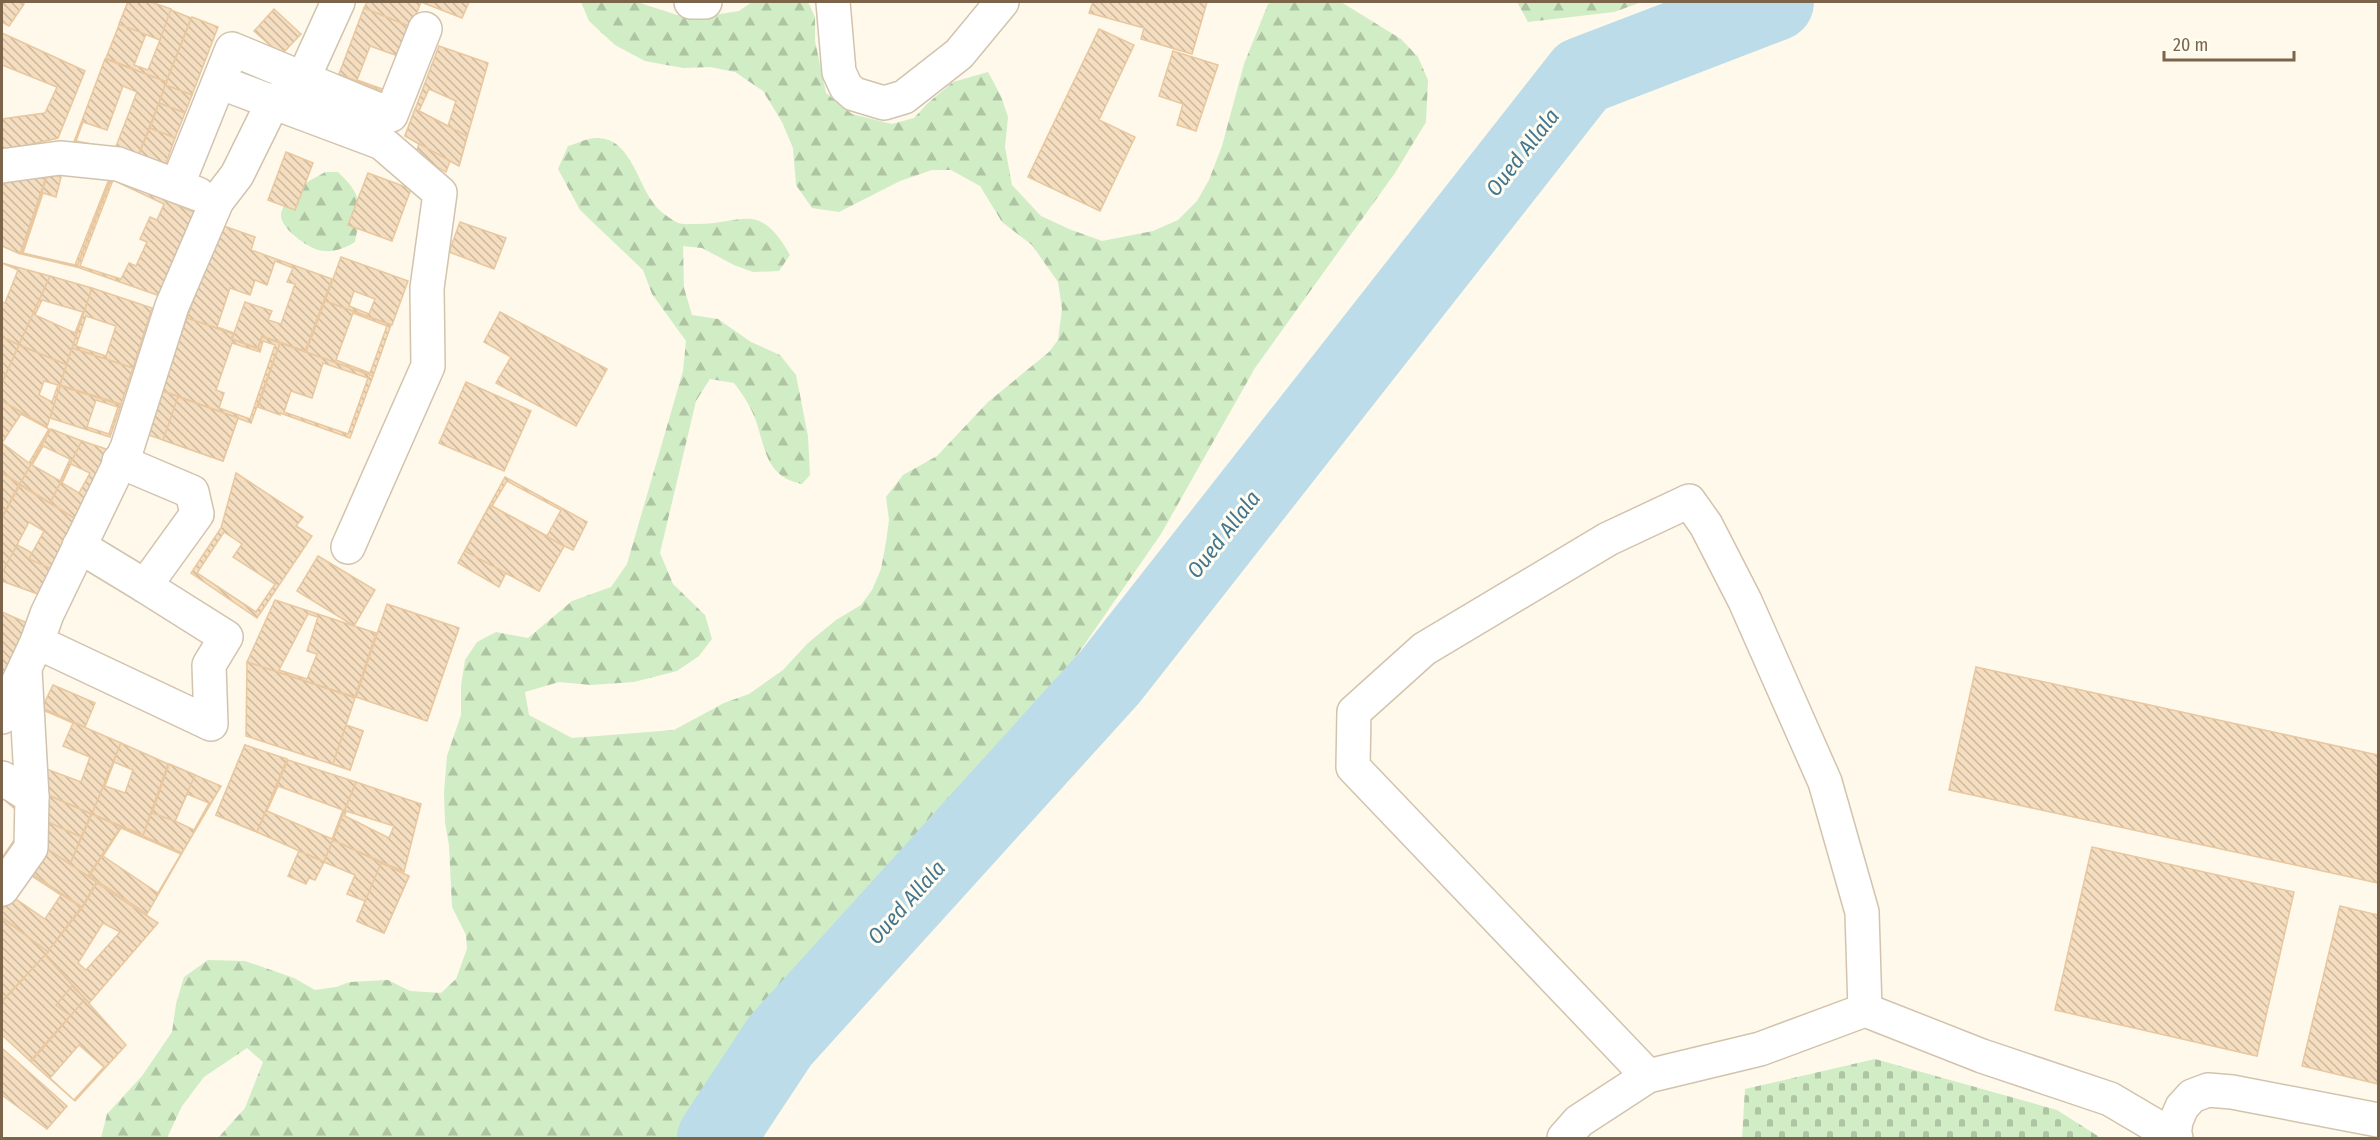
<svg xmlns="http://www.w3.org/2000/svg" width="2380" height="1140" viewBox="0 0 2380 1140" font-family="'Fira Sans Condensed',sans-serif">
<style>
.forest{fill:url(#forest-firs)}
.cemetery{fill:url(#cemetery-stones)}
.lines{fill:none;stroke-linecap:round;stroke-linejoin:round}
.river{stroke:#bcdcea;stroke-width:78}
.building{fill:url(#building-back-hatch);stroke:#e9c79f;stroke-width:1.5;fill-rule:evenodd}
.street-casing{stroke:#d2c3ae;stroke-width:36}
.street{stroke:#fff;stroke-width:33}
.labels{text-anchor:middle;stroke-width:6;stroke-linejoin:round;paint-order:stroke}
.water-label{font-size:22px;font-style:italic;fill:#427690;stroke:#fffcf2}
</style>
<defs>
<pattern id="forest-firs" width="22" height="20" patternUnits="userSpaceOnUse" patternTransform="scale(1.5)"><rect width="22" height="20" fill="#d0edc6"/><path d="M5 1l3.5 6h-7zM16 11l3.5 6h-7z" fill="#aec4a3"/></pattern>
<pattern id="cemetery-stones" width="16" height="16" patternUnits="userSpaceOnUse" patternTransform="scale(1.5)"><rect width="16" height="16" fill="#d0edc6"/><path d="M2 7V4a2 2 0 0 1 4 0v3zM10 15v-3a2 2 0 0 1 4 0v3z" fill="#aec4a3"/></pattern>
<pattern id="building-back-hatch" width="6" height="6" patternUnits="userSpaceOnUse" patternTransform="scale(1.5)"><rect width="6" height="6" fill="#f5dec0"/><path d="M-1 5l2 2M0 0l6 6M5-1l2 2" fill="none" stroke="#cbb89e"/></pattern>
</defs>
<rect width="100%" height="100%" fill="#fef9ea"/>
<g class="forest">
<path d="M581,2h56l40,13 25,2 37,-6 13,-9h56l7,15v24l11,52 26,21 40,10 22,-6 14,-15 25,-21 35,-10 13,24 7,21 -3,30 7,38 29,31 28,13 33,12 51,-10 25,-11 19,-19 12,-21 13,-34 22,-82 24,-60 5,-2h68l60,37 17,18 10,23 -2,42 -31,51 -140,195 -94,166 -104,150 -105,129 -127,132 -142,193h-465l27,-30 18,-46 -16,-14 -43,29 -22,29 -15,32h-66l6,-24 35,-38 30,-44 4,-28 8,-27 24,-17 37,1 49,17 21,12 21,-3 14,-5 38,-2 22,11 31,2 15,-14 11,-30 -1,-14 -14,-28 -3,-62 -4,-22 -1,-31 3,-36 14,-41v-29l4,-26 12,-18 19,-10 32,6 44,-37 39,-14 16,-23 56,-193 3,-30 -34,-47 -9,-24 -63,-60 -22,-41 10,-23c8,-2 21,-9 31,-8 30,1 39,44 53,63 5,9 16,16 24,21 5,3 12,2 18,2 50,1 64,-25 96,31l-11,16 -26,1 -19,-7 -32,-17 -19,-2 1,42 8,27 26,4 33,23 29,13 16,20 12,61 2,39 -8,9c-35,-7 -36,-32 -45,-60 -5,-16 -13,-28 -23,-41l-24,-4 -14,22 -36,152 13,31 32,31 7,24 -13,17 -22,15 -43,11 -43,3 -32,-3 -34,10 4,23 43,23 102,-8 50,-27 25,-9 34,-24 25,-27 28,-23 25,-15 11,-15 9,-21 5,-27 3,-22 -3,-23 17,-22 34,-19 51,-54 61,-50 9,-12 4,-31 -4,-27 -26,-37 -30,-23 -22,-36 -29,-16h-19l-32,11 -61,31 -27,-4 -16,-23 -3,-37 -11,-26 -19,-31 -28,-19 -25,-5 -27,1 -38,-7 -30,-16 -26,-24z"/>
<path d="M1517,2h125l-28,10 -86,10z"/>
<path d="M325,172h13c26,24 24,37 17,70 -10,6 -20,10 -31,9 -13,0 -41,-21 -43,-34 -1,-7 8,-20 12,-25 8,-8 23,-14 32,-20z"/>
</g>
<path class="cemetery" d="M1875,1059l182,51 44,28h-359l3,-49z"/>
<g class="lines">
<path class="river" d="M716,1138l64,-97 330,-364 472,-601 193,-74"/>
</g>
<g class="building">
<path d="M2,2h18l4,2 -15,22 -7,-4z"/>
<path d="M128,2h23l40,16 -25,64 -60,-24zM146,34l14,6 -12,30 -14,-5z"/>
<path d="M128,2h23l20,7 -11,31 -41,-16z"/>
<path d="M367,2h54l-10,25 -47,-19z"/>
<path d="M421,2h48l-7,16z"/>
<path d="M1093,2h114l-15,52 -51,-15 3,-11 -55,-15z"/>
<path d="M364,8l47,19 -25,66 -47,-19zM370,46l28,10 -13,34 -28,-10z"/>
<path d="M274,9l27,25 -20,21 -27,-24z"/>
<path d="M192,17l26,10 -26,68 -27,-10z"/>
<path d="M1099,29l35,16 -35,75 36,17 -35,74 -72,-34z"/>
<path d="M2,33l83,38 -27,67 -56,13v-32l43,-6 12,-26 -55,-22z"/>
<path d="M439,46l49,17 -29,103 -9,-5 -4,11 -31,-16 4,-12 -14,-8zM429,89l27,12 -8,25 -29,-15z"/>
<path d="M1173,51l45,14 -22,66 -19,-6 6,-21 -24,-8z"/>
<path d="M105,59l62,23 -29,74 -64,-14zM123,86l14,6 -22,57 -39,-8 7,-19 24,8z"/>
<path d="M165,85l27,10 -7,18 -26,-10z"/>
<path d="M159,103l26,10 -10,25 -25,-10z"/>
<path d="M415,109l52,27 -8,30 -54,-30z"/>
<path d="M150,128l25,10 -9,25 -28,-7z"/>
<path d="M286,152l27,11 -18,47 -27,-10z"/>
<path d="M48,171l-28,83 -18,-8v-71z"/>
<path d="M49,171l62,6 -34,90 -56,-13zM50,173l59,6 -34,86 -52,-12 20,-60 13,4 5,-20z"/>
<path d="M368,173l43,16 -19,52 -44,-16z"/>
<path d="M112,177l86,37 -38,82 -83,-29zM113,180l51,24 -7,16 -7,-3 -10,22 7,3 -11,24 -7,-3 -8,16 -41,-13z"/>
<path d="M460,222l46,16 -12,31 -45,-17z"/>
<path d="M221,225l34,12 -4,13 81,29 -27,72 -43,-15 -4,12 -26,-9 2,-5 -47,-16zM275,261l18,7 -6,14 8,2 -14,40 -13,-4 4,-9 -27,-9 -11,31 -17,-6 13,-39 20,7 5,-15 12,5z"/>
<path d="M341,257l67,24 -16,44 -67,-24zM354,291l21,8 -6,15 -20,-8z"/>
<path d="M2,263l48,13 -31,69 -17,-8v-35l3,1 13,-33z"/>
<path d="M50,276l42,12 -25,77 -48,-20zM42,300l41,12 -8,21 -40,-18z"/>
<path d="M92,288l60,20 -19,60 -61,-20zM86,316l30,10 -10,30 -30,-10z"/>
<path d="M325,301l66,24 -18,51 -67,-24zM353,313l34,13 -17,47 -34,-13z"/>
<path d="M500,312l107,57 -31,57 -80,-43 15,-26 -27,-15z"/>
<path d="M187,318l46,16 -2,5 27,10 4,-12 18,6 -29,80 -90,-33zM263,341l12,4 -25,74 -31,-11 5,-15 -8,-3 16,-47 28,9z"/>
<path d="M2,337l17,8 -17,38z"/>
<path d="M280,343l93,33 -23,62 -70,-25v2l-22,-8zM323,363l45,15 -20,56 -64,-22 7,-21 21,7z"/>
<path d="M19,345l48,20 -20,62 -45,-26v-18zM44,381l14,4 -6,17 -13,-7z"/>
<path d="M72,348l42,14 -13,36 -41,-13z"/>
<path d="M72,348l61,20 -12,36 -61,-19z"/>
<path d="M466,382l65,29 -27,60 -65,-28z"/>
<path d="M60,386l61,19 -11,32 -60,-19zM96,400l22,7 -9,27 -22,-7z"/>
<path d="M162,391l76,27 -15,43 -77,-27z"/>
<path d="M178,397l60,21 -15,43 -60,-21z"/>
<path d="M2,401l48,29 -30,54 -18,-12v-29l27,20 20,-34 -28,-15 -19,29z"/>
<path d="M51,429l31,12 -32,62 -30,-19zM43,446l27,13 -10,22 -28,-16z"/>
<path d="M82,441l33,11 -36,69 -29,-18zM71,464l19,9 -11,20 -17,-10z"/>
<path d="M2,473l17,11 -17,33z"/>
<path d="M236,473l67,44 -7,9 16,10 -55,82 -66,-45 30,-45zM224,532l18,12 -9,13 42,27 -19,28 -59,-39z"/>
<path d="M505,477l82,45 -14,28 -9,-4 -25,45 -33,-18 -7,14 -41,-24zM507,481l54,29 -14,26 -55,-30z"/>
<path d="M20,485l59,36 -38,74 -39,-14v-63zM29,522l15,9 -12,22 -15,-8z"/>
<path d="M490,505l74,41 -25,45 -74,-40z"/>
<path d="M17,545l15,8 -3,6 25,11 -13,25 -39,-14v-8z"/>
<path d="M318,556l57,34 -21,36 -57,-35z"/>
<path d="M275,600l101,33 -21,64 -108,-35zM308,614l10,3 -11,34 10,3 -10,25 -28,-9z"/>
<path d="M387,604l72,24 -32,93 -71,-24z"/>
<path d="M2,612l25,11 -25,59z"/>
<path d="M247,662l108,36 -9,27 17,6 -13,39 -104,-34z"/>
<path d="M1976,667l402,88v128l-429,-93z"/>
<path d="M53,685l42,18 -10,24 -43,-19z"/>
<path d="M42,709l79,34 -29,71 -53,-23zM43,710l30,13 -10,23 27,11 -9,25 -40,-15z"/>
<path d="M346,725l17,6 -13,39 -17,-6z"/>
<path d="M121,743l47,21 -25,71 -51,-21zM114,762l19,8 -8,23 -20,-7z"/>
<path d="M245,745l27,10 -16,36 15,7 -14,34 -41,-17z"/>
<path d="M245,745l42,14 -30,73 -41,-17z"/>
<path d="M288,760l68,22 -32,80 -67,-30zM278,786l65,24 -11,29 -65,-28z"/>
<path d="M169,764l52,22 -39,67 -39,-17zM187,794l22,9 -15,27 -19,-9z"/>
<path d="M169,764l26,11 -20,46 -23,-8z"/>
<path d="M356,782l65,22 -17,68 -71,-32zM346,811l48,15 -5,12 -44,-22z"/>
<path d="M39,791l52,23 -10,23 -42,-19z"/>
<path d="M2,798l22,16 1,14 -23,34v-4l21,-31 -1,-12z"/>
<path d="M92,814l29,13 -33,49 -18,-12z"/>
<path d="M39,818l42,19 -11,27 -32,-21z"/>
<path d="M121,827l61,26 -35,61 -58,-38zM121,828l60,26 -23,39 -55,-37z"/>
<path d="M333,840l76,36 -25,57 -27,-12 8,-20 -18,-7 8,-19 -31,-13z"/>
<path d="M2092,847l202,45 -37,164 -202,-46z"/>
<path d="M46,848l50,34 -14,25 -53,-35z"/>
<path d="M299,851l25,11 -9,18 -6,-2 -3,6 -18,-8z"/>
<path d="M381,863l28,13 -25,57 -27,-12z"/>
<path d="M29,873l52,34 -33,45 -46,-35v-7zM29,874l32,21 -16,24 -32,-22z"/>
<path d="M97,883l61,40 -69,80 -44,-48 37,-47zM103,923l17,9 -34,38 -8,-7z"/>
<path d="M2340,906l38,9v169l-76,-18z"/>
<path d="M2,918l46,34 -46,49z"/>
<path d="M45,955l40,44 -55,62 -28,-26v-33z"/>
<path d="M72,986l13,13 -14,17 -15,-11z"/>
<path d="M85,999l41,46 -51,56 -44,-39zM79,1045l25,22 -30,33 -24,-22z"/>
<path d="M3,1049l64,57 -20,23 -45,-34z"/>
</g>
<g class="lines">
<g class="street-casing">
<g id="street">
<path d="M691,2h14"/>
<path d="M833,2l6,70 7,15 8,7 30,9 20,-6 55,-43 43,-52"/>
<path d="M219,82l163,61 58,50 -13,95 1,78 -80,181"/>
<path d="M2,166l58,-8 58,6 80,30"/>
<path d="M177,186l55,-137 159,66 34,-86"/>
<path d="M79,546l66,40"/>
<path d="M37,642l174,82 -2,-59 17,-28 -81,-51 52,-72 -5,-22 -73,-31"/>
<path d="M25,670l7,127"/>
<path d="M2,717l35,-75 10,-28 80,-166 45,-142 45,-105 20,-26 35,-71 31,-25 35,-77"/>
<path d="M2,778l30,19 -1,51 -29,41"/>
<path d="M1648,1076l-295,-309 1,-55 70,-63 184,-110 81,-38 17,24 39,76 80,181 37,130 3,98"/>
<path d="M2174,1136l2,-15 6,-14 10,-11 16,-6 24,2 146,28"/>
<path d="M1564,1138l15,-17 69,-45 112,-27 105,-39 117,46 128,43 66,39"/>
</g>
</g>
<use href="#street" class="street"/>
</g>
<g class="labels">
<g class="water-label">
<text transform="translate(1522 152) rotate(-52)" y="8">Oued Allala</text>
<text transform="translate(1223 534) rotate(-52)" y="8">Oued Allala</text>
<text transform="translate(906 902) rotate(-48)" y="8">Oued Allala</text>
</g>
</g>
<rect width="2380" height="1140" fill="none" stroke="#7c644a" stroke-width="6"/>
<path d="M2164 51v9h130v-9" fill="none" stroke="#7c644a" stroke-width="3"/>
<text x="2173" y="51" font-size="18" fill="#7c644a" stroke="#fffcf2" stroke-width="4.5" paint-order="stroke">20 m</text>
</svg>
